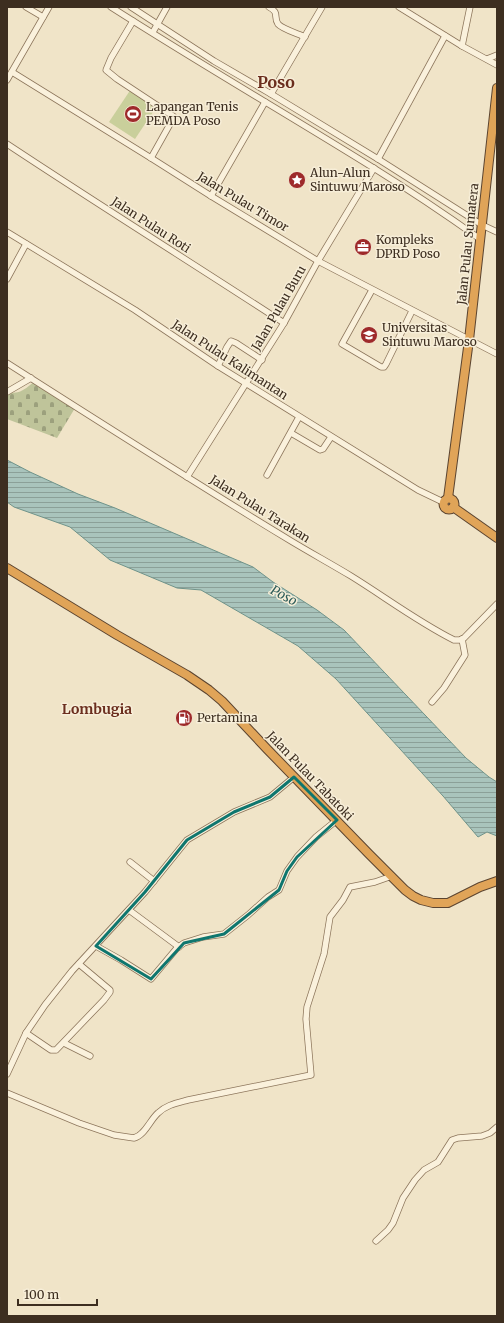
<svg xmlns="http://www.w3.org/2000/svg" width="504" height="1323" viewBox="0 0 504 1323" font-family="Merriweather,serif">
<style>
.grass{fill:#c9cf9b}
.cemetery{fill:url(#cemetery-stones)}
.water{fill:url(#water-rules);stroke:#6f938a}
.lines{fill:none;stroke-linecap:round;stroke-linejoin:round}
.minor-casing{stroke:#8d765c;stroke-width:7}
.highway-casing{stroke:#5b4430;stroke-width:10}
.minor{stroke:#faf1dc;stroke-width:5.5}
.highway{stroke:#e0a458;stroke-width:8}
.marked{fill:none;stroke:#0f766e;stroke-width:3;stroke-linejoin:round}
.labels{text-anchor:middle;stroke-width:3;stroke-linejoin:round;paint-order:stroke}
.poi-label{font-size:12px;fill:#3d2e20;stroke:#f7eed8;text-anchor:start}
.street-label{font-size:12px;fill:#3d2e20;stroke:#f7eed8}
.water-label{font-size:13px;font-style:italic;fill:#2f5d5a;stroke:#f7eed8}
.quarter-label{font-size:14px;font-weight:bold;fill:#6b2e1e;stroke:#f7eed8}
.district-label{font-size:16px;font-weight:bold;fill:#6b2e1e;stroke:#f7eed8}
</style>
<defs>
<pattern id="cemetery-stones" width="16" height="16" patternUnits="userSpaceOnUse"><rect width="16" height="16" fill="#bfc49a"/><path d="M2 7V4a2 2 0 0 1 4 0v3zM10 15v-3a2 2 0 0 1 4 0v3z" fill="#9ca07d"/></pattern>
<pattern id="water-rules" width="6" height="5" patternUnits="userSpaceOnUse"><rect width="6" height="5" fill="#a9c4bc"/><path d="M0 2.5h6" fill="none" stroke="#8ba098"/></pattern>
</defs>
<rect width="100%" height="100%" fill="#f0e4c8"/>
<path class="grass" d="M131,89l26,17 -22,33 -26,-17z"/>
<path class="cemetery" d="M34,382l41,26 -18,30 -50,-19v-27c12,3 18,-3 27,-10z"/>
<path class="water" d="M7,460l23,12 48,22 37,14 138,59 20,15 44,28 27,20 122,128 23,19 8,5v54l-10,-4 -9,5 -35,-41 -107,-117 -38,-33 -97,-56 -24,-2 -67,-28 -40,-33 -56,-20 -7,-5z"/>
<g class="lines">
<g class="minor-casing">
<g id="minor">
<path d="M26,7l17,10"/>
<path d="M111,7c86,55 174,106 261,160 37,23 73,47 108,72"/>
<path d="M131,7l83,54 57,33 107,65 104,66 15,7"/>
<path d="M269,7c11,6 4,9 9,17 4,5 21,10 27,13"/>
<path d="M399,7l63,39 35,19"/>
<path d="M133,21l-22,37 -5,12 11,9 56,37 1,1 -23,41"/>
<path d="M153,32l14,-25"/>
<path d="M462,46l8,-39"/>
<path d="M487,59l10,-4"/>
<path d="M12,72l139,86 60,38 107,65 179,93"/>
<path d="M7,80l42,-73"/>
<path d="M271,94l51,-87"/>
<path d="M7,144c92,61 185,119 277,179"/>
<path d="M378,159l67,-123"/>
<path d="M211,196l54,-94"/>
<path d="M7,232l128,78 83,56 200,124 25,12"/>
<path d="M7,279l19,-35"/>
<path d="M372,290l-30,54 39,23h3l2,-3 26,-53"/>
<path d="M7,363c94,60 188,120 284,178 20,12 40,23 60,35 34,21 67,46 103,64h6l4,-2 33,-34"/>
<path d="M218,366l9,-19 4,-6 5,2 26,17"/>
<path d="M7,392l24,-14"/>
<path d="M291,433l29,17 3,-1 8,-12"/>
<path d="M267,475l32,-58"/>
<path d="M187,477l97,-154 34,-62 56,-93"/>
<path d="M432,702l12,-14 21,-33 -3,-16"/>
<path d="M130,862l24,19"/>
<path d="M129,910l50,37"/>
<path d="M96,946l25,14 30,19 26,-31 7,-5 19,-6 21,-3 24,-19 20,-18 11,-7 8,-19 10,-14 19,-20 21,-17"/>
<path d="M26,1033l25,17h5l48,-50 6,-8v-2l-31,-26"/>
<path d="M64,1043l26,13"/>
<path d="M7,1074l19,-41 19,-28 27,-34 73,-79 42,-52 47,-28 36,-15 24,-20"/>
<path d="M7,1093l72,30 35,12 20,3c11,-3 16,-18 24,-25 8,-8 19,-10 30,-13l123,-25 -5,-56 1,-12 17,-53 6,-37 13,-17 7,-13 25,-5 17,-6"/>
<path d="M376,1241l12,-11 5,-7 10,-25 12,-18 9,-10 14,-8 14,-22 6,-2 24,-2 8,-3 7,-6"/>
</g>
</g>
<g class="highway-casing">
<g id="highway">
<path d="M448,498l21,-158 28,-252"/>
<circle cx="449" cy="504" r="5.5"/>
<path d="M453,507l44,31"/>
<path d="M7,568l110,67 70,40 22,15 13,11 45,48 102,105 36,36 8,6 8,4 12,3h15l32,-16 17,-6"/>
</g>
</g>
<use href="#minor" class="minor"/>
<use href="#highway" class="highway"/>
</g>
<path class="marked" d="M294,777l43,43 -40,37 -10,14 -8,19 -55,44 -40,9 -33,36 -55,-33 49,-54 42,-52 47,-28 36,-15z"/>
<defs>
<g id="stadium-disc" transform="scale(0.9)"><circle r="9.5" fill="#9e2a2b" stroke="#f7eed8"/><path d="M0-5a6.5 5 0 1 0 0 10a6.5 5 0 1 0 0-10ZM-3.5-1.8h7v3.6h-7Z" fill="#fff"/></g>
<g id="sight-disc" transform="scale(0.9)"><circle r="9.5" fill="#9e2a2b" stroke="#f7eed8"/><path d="M0-6L1.8-2.2L6-1.7L2.9 1.2L3.7 5.4L0 3.3L-3.7 5.4L-2.9 1.2L-6-1.7L-1.8-2.2Z" fill="#fff"/></g>
<g id="office-disc" transform="scale(0.9)"><circle r="9.5" fill="#9e2a2b" stroke="#f7eed8"/><path d="M-6-3h4V-5.5h4V-3h4V5H-6ZM-1-4.5V-3h2v-1.5ZM-6 0V1H6V0Z" fill="#fff"/></g>
<g id="university-disc" transform="scale(0.9)"><circle r="9.5" fill="#9e2a2b" stroke="#f7eed8"/><path d="M0-5L7-2L0 1L-7-2ZM-4 1L0 2.5L4 1V4Q0 6-4 4Z" fill="#fff"/></g>
<g id="fuel-disc" transform="scale(0.9)"><circle r="9.5" fill="#9e2a2b" stroke="#f7eed8"/><path d="M-5.5-6h7V0h2V4h1.3V-2.5L3-4.5l.8-.8L6-3V5H2.5V1h-1V6h-7ZM-4.2-4.7v3.2H.2V-4.7Z" fill="#fff"/></g>
</defs>
<g fill-rule="evenodd">
<use href="#stadium-disc" x="133" y="114"/>
<use href="#sight-disc" x="297" y="180"/>
<use href="#office-disc" x="363" y="247"/>
<use href="#university-disc" x="369" y="335"/>
<use href="#fuel-disc" x="184" y="718"/>
</g>
<g class="labels">
<g class="poi-label">
<text x="146" y="111">Lapangan Tenis<tspan x="146" dy="14">PEMDA Poso</tspan></text>
<text x="310" y="177">Alun-Alun<tspan x="310" dy="14">Sintuwu Maroso</tspan></text>
<text x="376" y="244">Kompleks<tspan x="376" dy="14">DPRD Poso</tspan></text>
<text x="382" y="332">Universitas<tspan x="382" dy="14">Sintuwu Maroso</tspan></text>
<text x="197" y="722">Pertamina</text>
</g>
<g class="street-label">
<text transform="translate(243 202) rotate(31)" y="4">Jalan Pulau Timor</text>
<text transform="translate(151 225) rotate(33)" y="4">Jalan Pulau Roti</text>
<text transform="translate(468 244) rotate(-84)" y="4">Jalan Pulau Sumatera</text>
<text transform="translate(279 308) rotate(-60)" y="4">Jalan Pulau Buru</text>
<text transform="translate(230 360) rotate(33)" y="4">Jalan Pulau Kalimantan</text>
<text transform="translate(260 509) rotate(32)" y="4">Jalan Pulau Tarakan</text>
<text transform="translate(310 776) rotate(46)" y="4">Jalan Pulau Tabatoki</text>
</g>
<g class="water-label">
<text transform="translate(284 595) rotate(28)" y="5">Poso</text>
</g>
<g class="quarter-label">
<text x="97" y="714">Lombugia</text>
</g>
<g class="district-label">
<text x="276" y="88">Poso</text>
</g>
</g>
<rect width="504" height="1323" fill="none" stroke="#3d2e20" stroke-width="16"/>
<path d="M18 1299v6h79v-6" fill="none" stroke="#3d2e20" stroke-width="2"/>
<text x="24" y="1299" font-size="12" fill="#3d2e20" stroke="#f7eed8" stroke-width="3" paint-order="stroke">100 m</text>
</svg>
